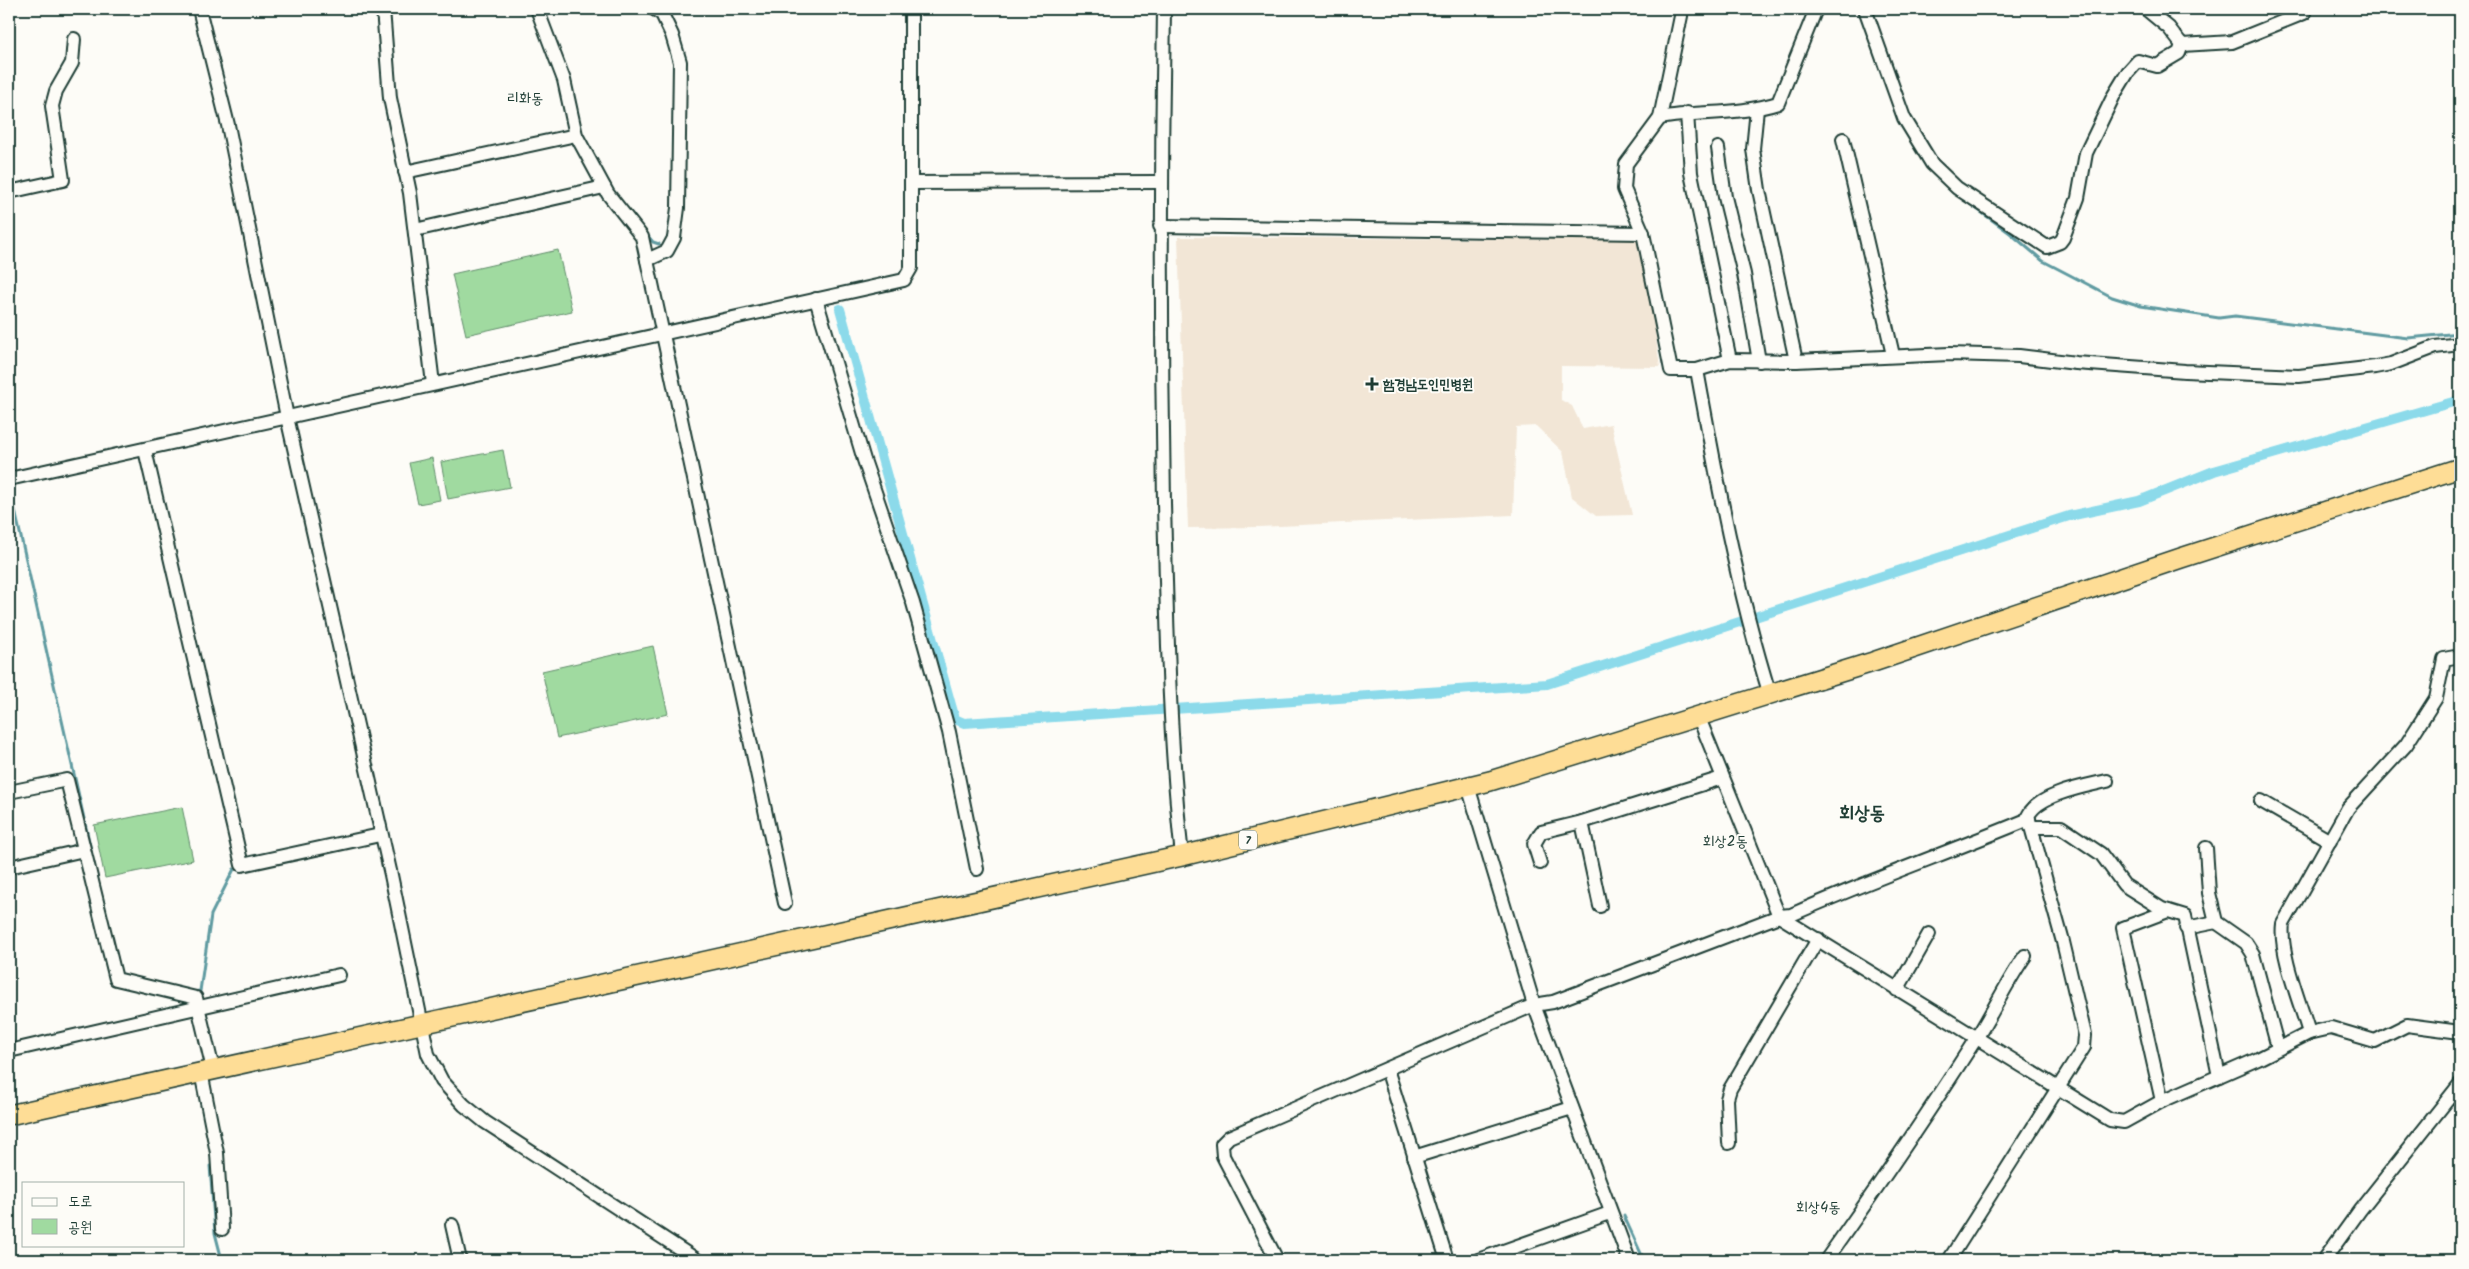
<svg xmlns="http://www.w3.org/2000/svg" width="2469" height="1269" viewBox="0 0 2469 1269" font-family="Kalam,'Poor Story',sans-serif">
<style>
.built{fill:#f2e6d6}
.green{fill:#a0daa0;stroke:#608c6a}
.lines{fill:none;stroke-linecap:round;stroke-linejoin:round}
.stream{stroke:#609ba1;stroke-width:3}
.canal{stroke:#8cdaea;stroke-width:10}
.minor-casing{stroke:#1f3d34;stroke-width:16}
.highway-casing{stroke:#1f3d34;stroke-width:22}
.minor{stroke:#fdfcf7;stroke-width:12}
.highway{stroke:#fedd96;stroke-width:19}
.poi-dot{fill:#1f3d34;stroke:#fdfcf7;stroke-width:2}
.labels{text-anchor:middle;stroke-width:4;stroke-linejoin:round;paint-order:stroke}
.shield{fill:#fdfcf7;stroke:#62766e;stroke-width:1}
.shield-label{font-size:12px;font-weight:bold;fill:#1f3d34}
.poi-label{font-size:14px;font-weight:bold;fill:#1f3d34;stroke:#fdfcf7;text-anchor:start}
.neighbourhood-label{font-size:15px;fill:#1f3d34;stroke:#fdfcf7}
.district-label{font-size:19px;font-weight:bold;fill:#1f3d34;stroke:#fdfcf7}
</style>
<rect width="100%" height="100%" fill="#fdfcf7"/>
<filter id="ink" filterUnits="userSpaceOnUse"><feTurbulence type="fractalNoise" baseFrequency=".02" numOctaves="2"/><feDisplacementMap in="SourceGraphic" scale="10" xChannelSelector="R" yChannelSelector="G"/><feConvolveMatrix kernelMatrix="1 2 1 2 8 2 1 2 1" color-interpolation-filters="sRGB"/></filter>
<g filter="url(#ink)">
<path class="built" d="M1178,237l464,3 18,127 -99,-1v34l11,6 11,23 28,-5 21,91 -36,1 -24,-19 -9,-45 -27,-26 -20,1 -3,88 -254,12 -71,1z"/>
<g class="green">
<path d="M558,250l14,61 -106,24 -14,-61z"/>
<path d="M503,450l7,37 -62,12 -7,-37z"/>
<path d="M432,458l8,42 -22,4 -9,-41z"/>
<path d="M653,646l15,68 -111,24 -15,-67z"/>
<path d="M182,807l11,53 -88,18 -11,-53z"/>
</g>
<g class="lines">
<g class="stream">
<path d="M1860,12l13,36"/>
<path d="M1959,196l51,37 33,28 69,36 29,9 78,12 16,-2 173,22 52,-5"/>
<path d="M647,235l6,7 6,2"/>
<path d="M10,488l81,362"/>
<path d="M192,992l8,-1 11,-76 23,-46"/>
<path d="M210,1166l5,67 7,27"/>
<path d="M1624,1216l20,44"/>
</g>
<path class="canal" d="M840,309l115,410 9,4 583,-39 522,-168 70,-15 75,-30 246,-71"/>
<g class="minor-casing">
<g id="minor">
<path d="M199,9l29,116 59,292 104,458 37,179 14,27 22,24 21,17 212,138"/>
<path d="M383,9l7,89 20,95 23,191"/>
<path d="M537,9l27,71 12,55 32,59 34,43 143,666"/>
<path d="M1164,9c-3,165 -3,329 0,494 3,118 5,235 18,353"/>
<path d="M1865,9l39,109 28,46 25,24 90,59 13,-5 3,-4 15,-40 8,-45 28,-58 14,-23 10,-11 19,5 22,-13 3,-8"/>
<path d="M2146,9l23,19 13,17 50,-3 72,-29"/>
<path d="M1681,16l-21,102 -34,46 -2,25 19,44 28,137h26l33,-10 66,1 153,-7 70,2 57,7 109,8 114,5 76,-9 16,-3 44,-17 25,-3"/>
<path d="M1757,109l-4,40 6,41 37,171"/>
<path d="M1687,113l4,60 39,187"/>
<path d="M1660,118c39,-7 80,-3 118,-15l38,-94"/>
<path d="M1843,139l50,216"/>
<path d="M1718,148l7,49 19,77 15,87"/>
<path d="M405,172l171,-37"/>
<path d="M912,183l248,-1"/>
<path d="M9,192l54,-12 -11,-74 4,-15 16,-28 2,-24"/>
<path d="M1160,226l483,7"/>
<path d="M415,230l189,-43"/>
<path d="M647,260l20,-9 7,-13 4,-30 2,-146 -8,-27 -10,-21 -8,-5"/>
<path d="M816,299l48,161 49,143 36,129 28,137"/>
<path d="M1697,370c20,110 40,219 73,325"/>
<path d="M145,450l97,415 138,-30"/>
<path d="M9,479l895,-199 7,-12v-259"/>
<path d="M1699,718l80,198 331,204 14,2 38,-21 96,-42 51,-26 22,-5 44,13 32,-16 53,7"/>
<path d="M1468,786l66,219 95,255"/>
<path d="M9,792l58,-12 49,199 80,19 17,71"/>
<path d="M2261,801l69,40"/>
<path d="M1582,822l18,84"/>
<path d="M2031,827h30l40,27 23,31 38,24 23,7 34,160"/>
<path d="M2206,848l3,45 7,29 30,21 7,11 25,94"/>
<path d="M1540,863l-6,-19 7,-12 41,-10 140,-44"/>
<path d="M9,867l75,-17"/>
<path d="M2186,928l30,-6"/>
<path d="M1897,990l32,-56"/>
<path d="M2309,1033c-8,-28 -30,-81 -26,-109l65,-116 58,-63 30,-47 8,-39 16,-3"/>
<path d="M9,1051l330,-76"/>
<path d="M1387,1069l60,191"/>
<path d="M201,1072l16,81 5,76"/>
<path d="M2162,1101l-39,-173 45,-17"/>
<path d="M1729,1143l-2,-44 3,-10 88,-150"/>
<path d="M1414,1157l158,-49"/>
<path d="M452,1225l8,35"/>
<path d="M1277,1260l-54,-104 -1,-12 7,-7 305,-132 19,-3 226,-86 12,-1c78,-35 159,-63 238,-96"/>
<path d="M1478,1260l132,-47"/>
<path d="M1826,1260c51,-72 101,-145 149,-220 18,-27 31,-57 50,-84"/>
<path d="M1949,1260l135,-213 1,-12 -22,-93 -35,-126c10,-22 58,-30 79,-35"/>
<path d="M2324,1260l36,-50 100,-126"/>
</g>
</g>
<g class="highway-casing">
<path id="highway" d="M9,1115l1173,-259 308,-75 383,-119 308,-104 279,-90"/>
</g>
<use href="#minor" class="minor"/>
<use href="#highway" class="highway"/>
</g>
</g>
<path class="poi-dot" d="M1369.5 376.5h5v5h5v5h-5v5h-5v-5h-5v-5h5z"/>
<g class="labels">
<rect class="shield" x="1239" y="830.5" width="18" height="19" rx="4"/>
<g class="shield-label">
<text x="1248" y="844">7</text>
</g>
<g class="poi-label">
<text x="1383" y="389">함경남도인민병원</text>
</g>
<g class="neighbourhood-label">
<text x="525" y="103">리화동</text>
<text x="1725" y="846">회상2동</text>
<text x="1818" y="1212">회상4동</text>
</g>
<g class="district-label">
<text x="1862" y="819">회상동</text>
</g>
</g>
<rect width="2469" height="1269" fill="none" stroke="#fdfcf7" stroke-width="30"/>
<rect x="15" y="15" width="2439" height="1239" fill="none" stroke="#1f3d34" stroke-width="2" filter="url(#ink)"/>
<rect x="22" y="1182" width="162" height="65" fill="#fdfcf7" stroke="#a4b0a9"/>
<rect x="32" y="1198" width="25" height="8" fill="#fdfcf7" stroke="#a4b0a9"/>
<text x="68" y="1206" font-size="15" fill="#1f3d34">도로</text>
<rect x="32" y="1219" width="25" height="15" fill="#a0daa0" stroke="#a4b0a9"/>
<text x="68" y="1232" font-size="15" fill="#1f3d34">공원</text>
</svg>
